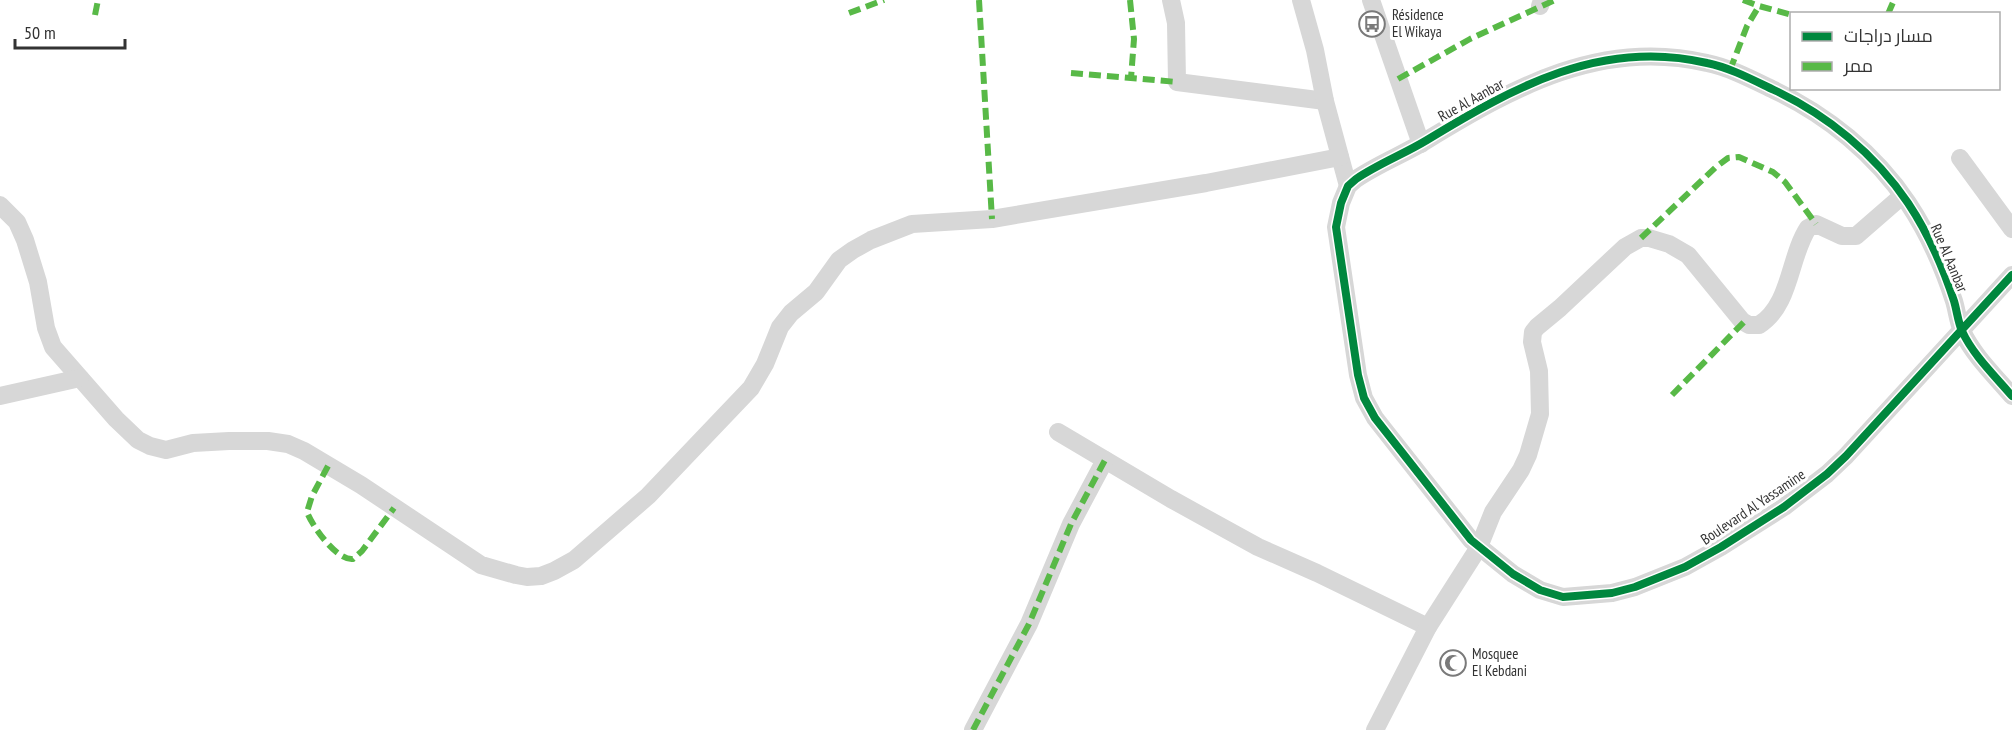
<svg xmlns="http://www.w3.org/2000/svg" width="2012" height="730" viewBox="0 0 2012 730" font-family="'PT Sans Narrow',Cairo,sans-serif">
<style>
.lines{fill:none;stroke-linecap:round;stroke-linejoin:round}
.minor{stroke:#d7d7d7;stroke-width:18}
.quiet{stroke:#58b947;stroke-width:6;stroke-dasharray:12 6;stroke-linecap:butt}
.cycleway-casing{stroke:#fff;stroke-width:11}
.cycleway{stroke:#00873e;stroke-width:8}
.labels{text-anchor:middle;stroke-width:6;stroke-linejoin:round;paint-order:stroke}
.poi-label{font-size:15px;fill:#333;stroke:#fff;text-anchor:start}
.street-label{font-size:15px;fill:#333;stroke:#fff}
</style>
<rect width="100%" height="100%" fill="#fff"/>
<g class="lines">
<g class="minor">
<path d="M1171,0l5,23 1,59 148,19"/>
<path d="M1301,0l14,50 10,51 23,85"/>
<path d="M1371,0l50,144"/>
<path d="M1540,6l2,-6"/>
<path d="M1960,158l52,71"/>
<path d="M0,205l17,17 8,18 13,42 8,46 7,19 63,72 22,21 12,6 16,4 27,-7 36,-2h39l20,3 16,7 57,34 120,80 35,10 11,2 14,-1 13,-5 20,-11 74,-64 103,-108 14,-24 15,-37 11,-14 25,-21 23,-32 14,-10 18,-10 41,-16 80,-5 214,-36 134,-26"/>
<path d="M2012,275l-166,181 -19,18 -43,33 -63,40 -36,20 -50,20 -23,6 -49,4 -23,-7 -27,-16 -42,-34 -96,-122 -11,-20 -6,-23 -22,-148 5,-24 7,-17 8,-7c22,-15 48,-25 71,-39 87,-53 175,-102 280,-77 24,5 46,17 67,27 53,25 101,64 134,113 20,30 35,64 46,98 3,10 4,21 8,30 11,24 33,45 50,65"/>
<path d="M0,396l80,-18"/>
<path d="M1058,432l113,67 87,48 59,26 111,54"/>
<path d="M973,730l56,-106 42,-100 34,-64"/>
<path d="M1375,730l53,-103 51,-80 14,-35 28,-42 7,-15 12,-41 -1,-43 -7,-29 1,-10 4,-5 23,-19 65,-61 16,-9h8l20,6 19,11 54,66 7,4h10c32,-20 30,-68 49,-97l8,-4 26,12h14l46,-40"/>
</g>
<g class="quiet">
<path d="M979,0l13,219"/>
<path d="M1130,0l4,39 -3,39"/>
<path d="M1743,0l16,6 33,9"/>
<path d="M849,13l35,-13"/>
<path d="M1888,14l6,-14"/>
<path d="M95,15l3,-15"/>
<path d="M1730,70l17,-44 12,-20"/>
<path d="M1071,73l106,9"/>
<path d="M1398,79l72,-40 85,-39"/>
<path d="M1641,238l75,-71 12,-9 11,-1 34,15 12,10 31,42"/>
<path d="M1672,395l72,-73"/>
<path d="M328,466l-16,30 -5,16c5,14 30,49 46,47l9,-8 32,-43"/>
<path d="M973,730l56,-106 42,-100 34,-64"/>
</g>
<g class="cycleway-casing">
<path id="cycleway" d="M2012,275l-166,181 -19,18 -43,33 -63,40 -36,20 -50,20 -23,6 -49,4 -23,-7 -27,-16 -42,-34 -96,-122 -11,-20 -6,-23 -22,-148 5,-24 7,-17 8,-7c22,-15 48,-25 71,-39 87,-53 175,-102 280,-77 24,5 46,17 67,27 53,25 101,64 134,113 20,30 35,64 46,98 3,10 4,21 8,30 11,24 33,45 50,65"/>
</g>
<use href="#cycleway" class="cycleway"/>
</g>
<defs>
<g id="bus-ring" transform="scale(1.35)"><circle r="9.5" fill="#fff" stroke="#7a7a7a" stroke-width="1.5"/><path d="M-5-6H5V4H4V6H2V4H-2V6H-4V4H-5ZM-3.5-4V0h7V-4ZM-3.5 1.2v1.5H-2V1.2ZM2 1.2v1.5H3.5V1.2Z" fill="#7a7a7a"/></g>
<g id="mosque-ring" transform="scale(1.35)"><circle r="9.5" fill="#fff" stroke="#7a7a7a" stroke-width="1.5"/><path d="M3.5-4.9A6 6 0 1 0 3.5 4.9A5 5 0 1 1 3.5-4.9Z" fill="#7a7a7a"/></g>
</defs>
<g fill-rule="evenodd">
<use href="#bus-ring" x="1372" y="24"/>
<use href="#mosque-ring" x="1453" y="663"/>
</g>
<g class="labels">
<g class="poi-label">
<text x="1392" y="20">Résidence<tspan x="1392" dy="17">El Wikaya</tspan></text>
<text x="1472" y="659">Mosquee<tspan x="1472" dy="17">El Kebdani</tspan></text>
</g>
<g class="street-label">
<text transform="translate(1471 100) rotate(-29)" y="5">Rue Al Aanbar</text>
<text transform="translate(1949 258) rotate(67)" y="5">Rue Al Aanbar</text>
<text transform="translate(1753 507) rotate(-34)" y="5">Boulevard Al Yassamine</text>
</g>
</g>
<rect x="1790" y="12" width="210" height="78" fill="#ffffff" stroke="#adadad" stroke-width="1.5"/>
<rect x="1802" y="32" width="30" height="9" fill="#00873e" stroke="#adadad" stroke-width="1.5"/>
<text x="1844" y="42" font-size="18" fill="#333333">مسار دراجات</text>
<rect x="1802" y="62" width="30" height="9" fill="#58b947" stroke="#adadad" stroke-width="1.5"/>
<text x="1844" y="72" font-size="18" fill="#333333">ممر</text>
<path d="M15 39v9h110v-9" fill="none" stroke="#333333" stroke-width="3"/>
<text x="24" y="39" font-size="18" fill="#333333" stroke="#ffffff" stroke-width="4.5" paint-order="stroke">50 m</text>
</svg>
